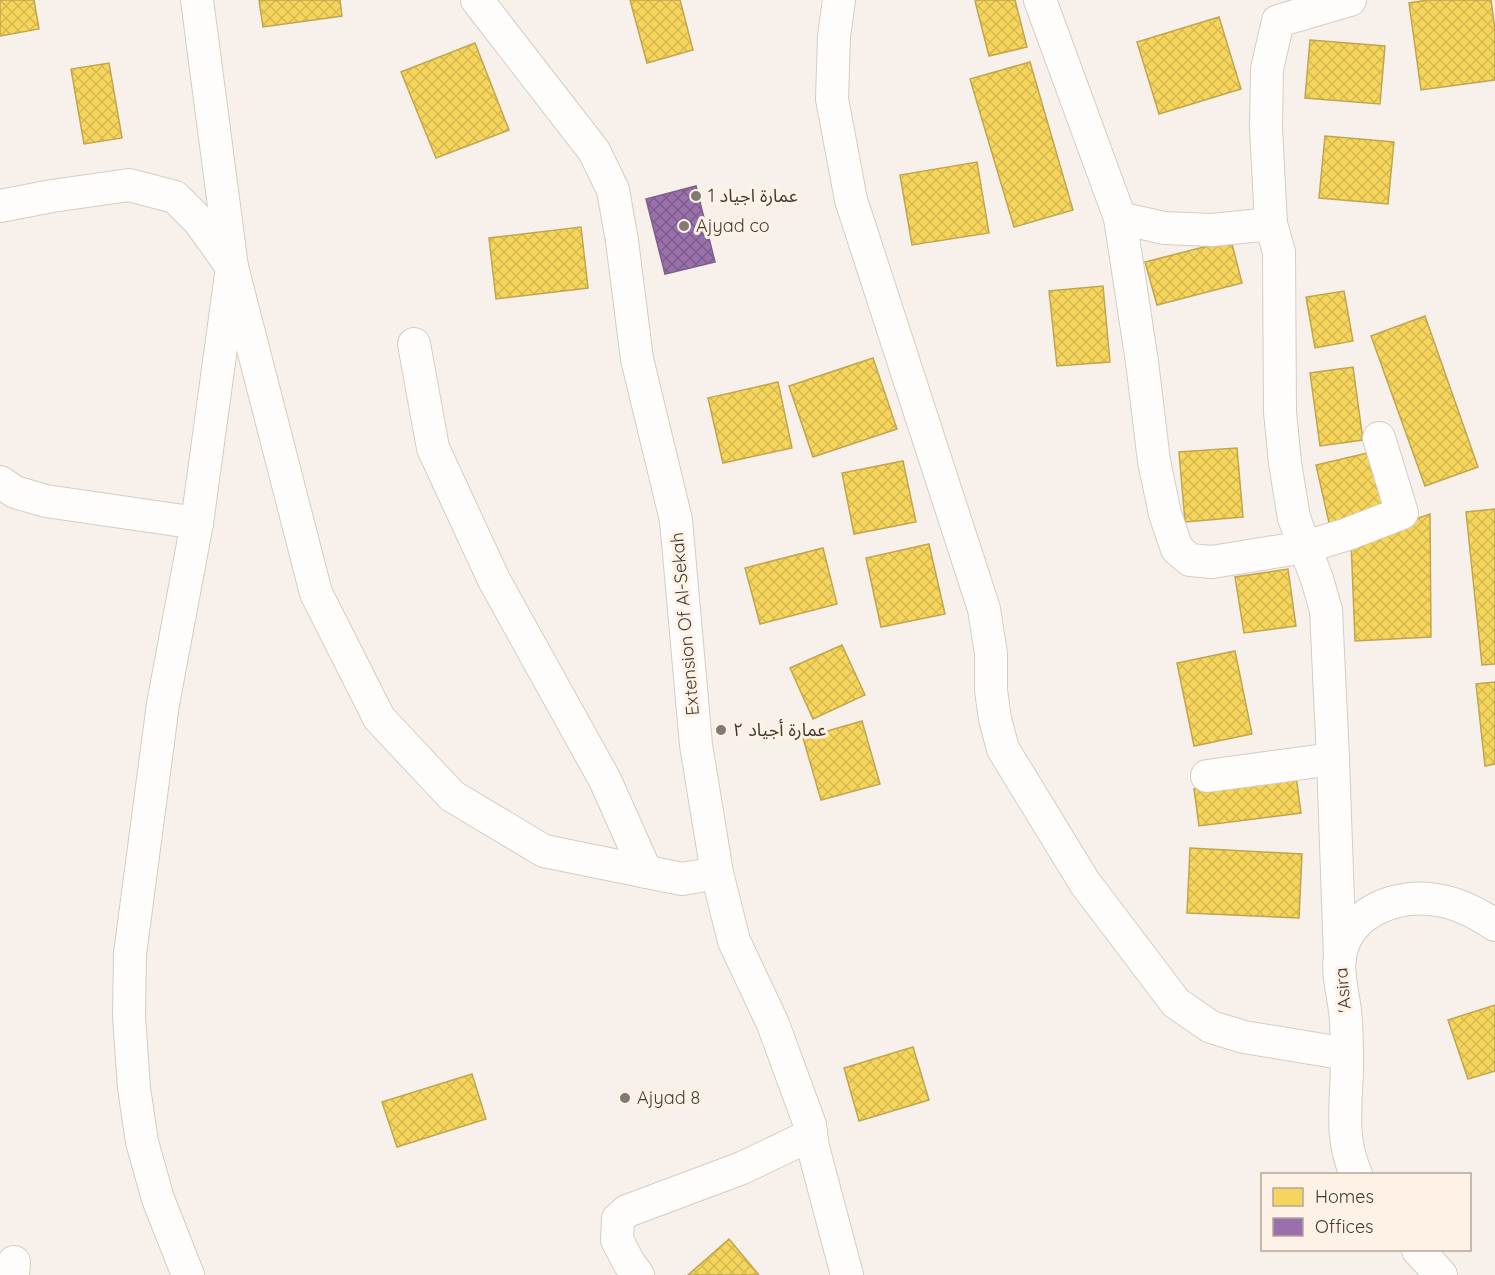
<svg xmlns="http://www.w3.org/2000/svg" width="1495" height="1275" viewBox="0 0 1495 1275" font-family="Quicksand,'Noto Sans Arabic',sans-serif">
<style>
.homes{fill:url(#homes-cross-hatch);stroke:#c0a64f;stroke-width:1.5}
.offices{fill:url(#offices-cross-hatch);stroke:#7f6086;stroke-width:1.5}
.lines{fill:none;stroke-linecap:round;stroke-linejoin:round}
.minor-casing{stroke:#d4cdc6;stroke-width:34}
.minor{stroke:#fefdfc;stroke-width:32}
.poi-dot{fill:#827972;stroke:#fef1e5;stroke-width:2}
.labels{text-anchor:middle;stroke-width:6;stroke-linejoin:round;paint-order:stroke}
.poi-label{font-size:18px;fill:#423931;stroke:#fef1e5;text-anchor:start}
.street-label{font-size:18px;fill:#423931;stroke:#fef1e5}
</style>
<defs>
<pattern id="homes-cross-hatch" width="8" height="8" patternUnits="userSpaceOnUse" patternTransform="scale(1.5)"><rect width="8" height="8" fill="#f6d55c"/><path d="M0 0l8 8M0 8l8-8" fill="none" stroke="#d4b850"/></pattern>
<pattern id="offices-cross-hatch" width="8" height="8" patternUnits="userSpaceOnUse" patternTransform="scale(1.5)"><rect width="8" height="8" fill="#9970ab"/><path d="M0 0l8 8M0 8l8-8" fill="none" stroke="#7e5d8c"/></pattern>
</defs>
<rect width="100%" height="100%" fill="#f8f1eb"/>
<g class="homes">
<path d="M0,0h34l5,29 -39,7z"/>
<path d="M259,0h81l2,16 -79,11z"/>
<path d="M630,0h50l13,50 -46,13z"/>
<path d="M980,0h35l12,47 -38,9 -14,-55z"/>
<path d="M1428,0h63l4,30v50l-74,10 -12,-87z"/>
<path d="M1219,17l22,72 -82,25 -22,-72z"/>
<path d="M1310,40l75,6 -5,58 -75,-6z"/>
<path d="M475,43l34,87 -73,28 -35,-86z"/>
<path d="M1030,62l43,148 -59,17 -44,-148z"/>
<path d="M109,63l13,75 -38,6 -13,-75z"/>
<path d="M1325,136l69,6 -6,62 -69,-6z"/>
<path d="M977,162l12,71 -77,12 -12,-70z"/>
<path d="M581,227l7,61 -92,11 -7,-61z"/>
<path d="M1231,240l11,43 -85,22 -12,-43z"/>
<path d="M1103,286l7,76 -53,4 -8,-75z"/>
<path d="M1344,291l9,50 -38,7 -9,-51z"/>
<path d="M1425,316l53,151 -53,19 -54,-150z"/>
<path d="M873,358l24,71 -84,28 -24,-71z"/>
<path d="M1353,367l10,73 -43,6 -10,-73z"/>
<path d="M778,382l14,66 -69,15 -15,-65z"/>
<path d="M1237,448l6,69 -58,5 -6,-70z"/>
<path d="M1372,452l14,63 -56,12 -14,-62z"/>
<path d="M903,461l13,61 -62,12 -12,-61z"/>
<path d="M1495,509v155l-13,1 -16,-153z"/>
<path d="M1430,514l1,123 -76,4 -4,-100z"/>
<path d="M929,544l16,70 -64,13 -15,-69z"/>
<path d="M823,548l14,56 -77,20 -15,-56z"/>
<path d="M1288,569l8,57 -52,7 -9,-56z"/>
<path d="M842,645l23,50 -52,24 -23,-51z"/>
<path d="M1235,651l17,83 -58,12 -17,-83z"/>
<path d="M1495,682v82l-10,2 -9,-82z"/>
<path d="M862,721l18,63 -59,16 -18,-62z"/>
<path d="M1296,776l5,37 -102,13 -5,-37z"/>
<path d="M1190,848l112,6 -3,64 -112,-5z"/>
<path d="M1495,1005v66l-27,8 -20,-59z"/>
<path d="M913,1047l16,53 -70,21 -15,-53z"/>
<path d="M472,1074l14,45 -89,28 -15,-45z"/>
<path d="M729,1239l30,36h-71z"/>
</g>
<path class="offices" d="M696,186l19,76 -50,12 -19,-75z"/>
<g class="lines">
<g class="minor-casing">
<g id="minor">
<path d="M477,0l117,151 19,39 9,51 15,118 39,161 20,225 21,128 17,68 39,83 37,101 3,22 34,128"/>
<path d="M839,0l-5,36 -2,63 19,101 133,409 7,45v36l4,29 8,30 82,134 91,120 35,24 33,10 103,17"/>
<path d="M1040,0l80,218 44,10 48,2 59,-6 8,28 1,160 5,51 9,55 23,61 9,31 7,149 7,199"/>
<path d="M0,206l52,-10 77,-11 46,12 24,24 33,46 84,326 63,125 73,78 92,55 138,28 35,-6"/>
<path d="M1120,218l22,144 12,99 11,53 12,35 13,11 22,2 93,-15 40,-12 57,-22 -23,-75"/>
<path d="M1271,224l-5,-96 1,-59 11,-48 72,-21"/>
<path d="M414,344l19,104 61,132 111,200 41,92"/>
<path d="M0,482l15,10 31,9 151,22"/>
<path d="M1207,776l126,-17"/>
<path d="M1356,1174c-17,-37 -9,-73 -9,-112 0,-17 0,-34 -2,-51 -2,-18 -8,-37 -5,-55 8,-44 56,-63 97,-56 21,3 40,13 58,25"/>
<path d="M1418,1250l23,25"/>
<path d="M13,1275l1,-13"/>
<path d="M188,1275l-30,-76 -16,-57 -8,-54 -5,-72 1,-62 33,-250 34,-181 35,-256 -35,-267"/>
<path d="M638,1275l-9,-12 -12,-23 1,-21 9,-8 115,-43 69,-33"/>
</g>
</g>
<use href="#minor" class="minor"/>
</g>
<g class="poi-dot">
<circle cx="696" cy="196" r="6"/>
<circle cx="684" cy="226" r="6"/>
<circle cx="721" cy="730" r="6"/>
<circle cx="625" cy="1098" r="6"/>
</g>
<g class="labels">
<g class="poi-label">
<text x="708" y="202">عمارة اجياد 1</text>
<text x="696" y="232">Ajyad co</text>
<text x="733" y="736">عمارة أجياد ٢</text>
<text x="637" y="1104">Ajyad 8</text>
</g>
<g class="street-label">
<text transform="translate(685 624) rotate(-95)" y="6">Extension Of Al-Sekah</text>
<text transform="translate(1343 990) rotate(-95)" y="6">'Asira</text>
</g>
</g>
<rect x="1261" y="1173" width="210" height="78" fill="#fef1e5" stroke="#b3a79d" stroke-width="1.5"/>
<rect x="1273" y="1188" width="30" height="18" fill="#f6d55c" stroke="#b3a79d" stroke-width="1.5"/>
<text x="1315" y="1203" font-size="18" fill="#423931">Homes</text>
<rect x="1273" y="1218" width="30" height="18" fill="#9970ab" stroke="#b3a79d" stroke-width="1.5"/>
<text x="1315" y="1233" font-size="18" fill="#423931">Offices</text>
</svg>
